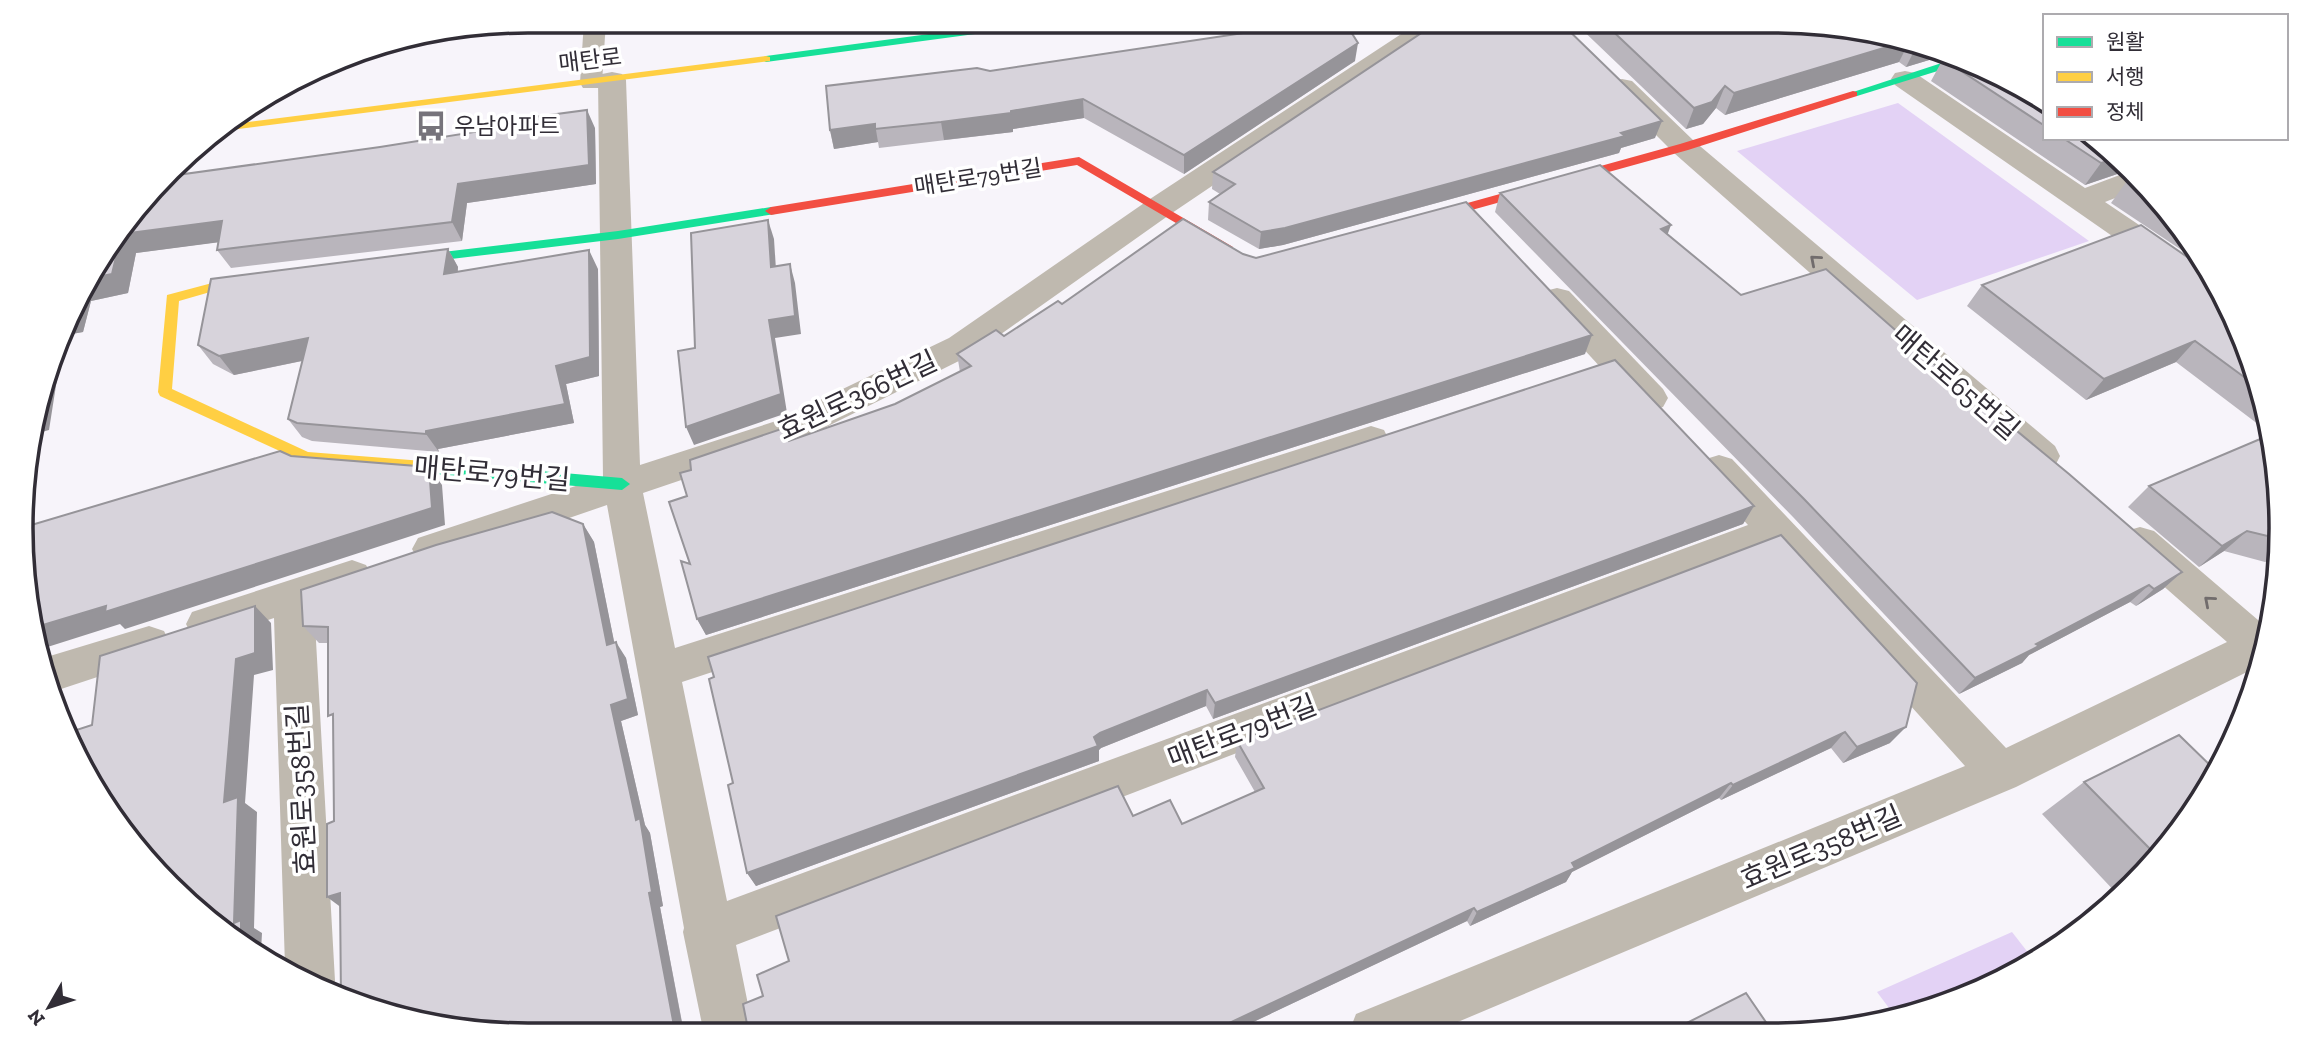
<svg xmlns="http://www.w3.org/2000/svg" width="2302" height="1056" viewBox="0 0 2302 1056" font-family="'Zilla Slab','Noto Sans KR',serif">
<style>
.green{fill:#e3d2f5}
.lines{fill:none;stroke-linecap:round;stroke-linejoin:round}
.lane{fill:#bfb9af;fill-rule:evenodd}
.street{fill:#bfb9af;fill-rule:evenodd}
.fast{fill:#16e098;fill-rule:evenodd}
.slow{fill:#ffcf43;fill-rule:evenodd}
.jam{fill:#f24e42;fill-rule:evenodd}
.wall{fill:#b9b5bc}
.shaded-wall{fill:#969499}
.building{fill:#d7d3db;stroke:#969499;stroke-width:2}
.oneway{stroke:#716c6c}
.labels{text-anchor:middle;stroke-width:7;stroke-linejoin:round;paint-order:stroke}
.far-street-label{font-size:23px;fill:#312d36;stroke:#fff}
.far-poi-label{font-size:23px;fill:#312d36;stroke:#fff;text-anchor:start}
.street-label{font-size:28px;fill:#312d36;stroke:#fff}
.rim{fill:none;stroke:#312d36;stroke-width:3.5}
</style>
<rect width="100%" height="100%" fill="#f7f4fa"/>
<g class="green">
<path d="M1898,103l191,138 -172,59 -180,-149z"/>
<path d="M2012,932l21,27 -65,37 -73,20 -18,-24z"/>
</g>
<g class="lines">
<path class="lane" d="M584,21h22l-4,62 -3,5h-16l-3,-5z"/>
<g class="street">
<path d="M1421,21h31l-4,6 -276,186 -199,141 -171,85 -159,54 32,155 696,-222 13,4 5,10 -5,10 -702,232 45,219 1021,-376 -42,-46 -6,-10 6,-10 13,-4 13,4 274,289 221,-106 -101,-89 -5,-11 5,-11 14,-4 14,4 111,95 6,1 -12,39 -243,121 -582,245h-85l7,-18 609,-248 -196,-217 -1033,396 18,89h-50l-21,-102 1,-4 -77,-423 -175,60 -14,-5 -6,-11 6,-11 185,-61 -5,-397 4,-6 10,-2 10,2 4,6 14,385 136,-44 173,-83 201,-139z"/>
<path d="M1905,71l10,2 170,115 48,-18 13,16 -41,16 104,70 18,34 -17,-2 -315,-219 -4,-6 4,-6z"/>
<path d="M1622,79l10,2 62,60 361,305 5,10 -5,10 -13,4 -13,-4 -355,-313 -66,-66 4,-6z"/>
<path d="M1557,288l12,3 94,98 5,9 -5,9 -13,4 -13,-4 -92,-100 -4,-8 4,-8z"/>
<path d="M352,560l14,5 6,11 -6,11 -52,18 21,376 -6,13 -44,-28 -11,-348 -68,23 -14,-5 -6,-12 6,-12z"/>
<path d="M149,626l15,5 6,12 -6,12 -115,38 -9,-34z"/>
</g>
<g class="fast">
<path d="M1026,21h29l-5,3 -284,38 -6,-3 6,-3z"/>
<path d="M1960,57l10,4 -113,35 -10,-2z"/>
<path d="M771,207l6,4 -2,3 -157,25 -217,26 -7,-4 7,-4 217,-26z"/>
<path d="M436,462l186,16 8,6 -8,6 -186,-16 -8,-6z"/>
</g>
<g class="slow">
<path d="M766,56l4,1v4l-555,71 10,-7z"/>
<path d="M262,274l5,1v6l-36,5 -52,15 -7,88 136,63 128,10 8,6 -3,4 -5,2 -130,-11 -146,-67 -2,-4 9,-97 64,-17z"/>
</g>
<g class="jam">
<path d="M1853,91l4,1v4l-169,54 -267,74 -6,-4 2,-3 263,-73z"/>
<path d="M1079,157l154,90 -6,4 -5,-1 -145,-85 -306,50 -6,-4 6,-4z"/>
</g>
</g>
<g class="wall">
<path d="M1573,21h201l99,10 76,23 -43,13 -7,-5 -174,53 -9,-7 -13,16 -17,5z"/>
<path d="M1943,59l102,42v37h49l38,31 -47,16 -154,-104z"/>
<path d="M1355,61l-171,113 -100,-56 -71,11v3l-134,16 -1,-6 -44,7 -4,-19 160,-59z"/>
<path d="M595,128l1,56 -129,19 -5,38 -231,27 -14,-18 1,-8 -82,11 -8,40 -37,8 -8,31 -17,3 23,-60 81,-99z"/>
<path d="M1655,138l-34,10 -2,5 -336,92 -24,4 -51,-29 1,-18 11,-8 -8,-5 1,-17z"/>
<path d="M2138,176l57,70 12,21 -96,-64 16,-22z"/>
<path d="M1500,193l167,41 74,61 261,129 180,148 -19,17 -27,17 -6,-4 -101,53 -7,8 -63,31 -166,-177 -298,-305z"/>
<path d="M448,249l10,18v5l140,-3 1,107 -33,8 8,39 -136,26 1,3 -127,-11 -10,-4 -14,-18 14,-58 -68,14 -21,-11 -15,-19z"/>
<path d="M1243,254l342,100 -879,281 -9,-16 -7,-55 -3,-68 104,-56 104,-36 65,-32 -3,-18 47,-18 58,-32z"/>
<path d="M1982,285l260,49 29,95 10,99 -3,28 -13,6 -41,-11 -25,16 -71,-60 21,-21 122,-52 -95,-72 -90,38 -119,-94z"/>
<path d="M1754,506l-11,18 -530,195 -7,-13 -105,42 -2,2v11l-343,125 -9,-13 -19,-88z"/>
<path d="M583,524l11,18 20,100 12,16 12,57 -17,6 24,104 5,8 13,73 -3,1 23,120 64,-3 16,-28 370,-180 49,8 73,-32 -20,-35 2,-16 544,-206 109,208 -47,20 -12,-15 -110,52 -2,-2 -147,74 -6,10 -96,44 -3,-5 -237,112 -702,2 -188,-128 -6,-86 -1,-100 -5,-78h-9l-16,-17z"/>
<path d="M2084,782l92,54 -58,59 -76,-81z"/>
</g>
<g class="shaded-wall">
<path d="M1907,41l2,1 -10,20 -174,53 9,-22z"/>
<path d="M1358,43l-3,18 -171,113v-19z"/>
<path d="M1917,45h2l30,9 -43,13z"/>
<path d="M1725,86l-9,22 -13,16 -17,5 8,-21z"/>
<path d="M1083,99l1,19 -71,11v3l-69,8 -3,-18z"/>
<path d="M587,110l8,18 1,56 -129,19 -5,38 -10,-19 6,-38z"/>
<path d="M1662,121l-7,17 -34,10 -2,5 -336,92 -24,4 2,-17z"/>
<path d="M875,124l3,18 -44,7 -4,-19z"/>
<path d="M2118,158l14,11 -47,16 16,-22z"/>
<path d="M768,220l6,19 3,46 -6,-18z"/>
<path d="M222,221l14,19 -100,13 -8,40 -37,8 -8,31 -17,3 21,-56 35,-45z"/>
<path d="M1671,225l-7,19 -3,-15z"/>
<path d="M448,249l10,18 -3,26 -11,-19z"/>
<path d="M589,250l9,19 1,107 -33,8 8,39 -136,26 1,3 -13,-18v-3l130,-65z"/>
<path d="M790,264l5,19 6,51 -26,4 12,75 -93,32 -8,-18 83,-107z"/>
<path d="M1592,335l-7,19 -879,281 -9,-16z"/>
<path d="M308,338l13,19 -87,18 -15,-19z"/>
<path d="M2195,341l-19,21 -90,38 18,-21z"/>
<path d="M58,358l2,2 -11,70 -18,5v-6z"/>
<path d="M429,467l13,18 3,40 -320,104 -5,-5 -82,26 -5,-22z"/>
<path d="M1754,506l-11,18 -530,195 2,-16z"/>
<path d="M583,524l11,18 24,119 -11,-16z"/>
<path d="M2247,531l-23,20 -25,16 23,-21z"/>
<path d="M2279,551l-1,5 -13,6z"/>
<path d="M2182,572l-19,17 -27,17 18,-17z"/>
<path d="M2149,585l-19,17 -101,53 -7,8 -63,31 16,-16 61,-34z"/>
<path d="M255,606l16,17 2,47 -19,5 -9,128 12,9 -3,116 8,5 -1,18 -20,-13 -7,-15 -10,-121 12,-143z"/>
<path d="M616,642l10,16 12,57 -17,6 24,104 5,8 13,73 -3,1 24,127 -9,-3 -26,-138 -38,-188z"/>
<path d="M1207,690l-1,16 -105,42 -2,2v11l-343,125 -9,-13 347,-136 6,-4z"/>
<path d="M1906,727l-16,16 -47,20 14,-16z"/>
<path d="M1845,732l-14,16 -110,52 12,-15z"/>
<path d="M1731,783l-12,15 -147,74 -6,10 -96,44 7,-14 95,-49z"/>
<path d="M340,893l6,18 -19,-14z"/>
<path d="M1474,908l-7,13 -237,112h-22z"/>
</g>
<g class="building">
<path d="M1324,21h20l14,22 -174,112 -101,-56 -72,12v2l-70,9 -66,7v-5l-45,6 -4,-44 151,-18 13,3z"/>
<path d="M1447,21h112l103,100 -41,12 4,3 -340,92 -24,4 -52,-30 26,-18 -22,-12 222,-148z"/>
<path d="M1602,21h172l99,10 34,10 -173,52 -9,-7 -13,16 -18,6z"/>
<path d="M1955,55l13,4 77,42v25l-102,-67z"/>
<path d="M587,110l2,55 -131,19 -6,38 -235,28 5,-29 -100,13 48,-58 210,-29 101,-16 1,-7z"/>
<path d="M2063,138h31l24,20 -17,5z"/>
<path d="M1600,165l71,60 -10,4 80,66 85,-26 176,155 4,-2 63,52 113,98 -28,17 -5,-4 -113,59 3,2 -64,32 -171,-179 -304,-306z"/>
<path d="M2138,176l21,26 -32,-21z"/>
<path d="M1466,202l126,133 -895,284 -16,-58 9,3 -21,-62 18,-6 -7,-23 11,-3 -1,-10 97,-33 2,14 106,-37 76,-38 -14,-12 39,-24 8,6 54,-35 4,3 121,-85 60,35 13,4z"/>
<path d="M768,220l3,47 19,-3 5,52 -26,4 12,74 -95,33 -8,-76 17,-3 -4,-115z"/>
<path d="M2141,225l68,47 33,62 17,54 -64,-47 -91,38 -122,-94z"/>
<path d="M121,236l-9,38 -25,5 2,-4z"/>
<path d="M448,249l-4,25 145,-24 1,107 -34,9 9,38 -139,27v3l-129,-11 -9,-4 20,-81 -89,18 -21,-11 13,-66z"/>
<path d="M1615,360l139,146 -539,197 -8,-13 -107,43 -6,4 4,9 -351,127 -19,-88 5,-2 -24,-104 5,-2 -6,-20z"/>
<path d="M2272,434l9,94 -1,11 -33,-8 -25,15 -73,-60z"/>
<path d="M280,451l11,5 138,11 3,41 -327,104 1,-6 -73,22 -8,-33 3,-69z"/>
<path d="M552,512l31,12 24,121 9,-3 12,57 -17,6 25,115 4,-2 12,74 -3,1 26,138 16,-7h56l-4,-20 20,-8 -6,-21 32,-14 -13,-45 342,-130 15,30 37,-16 12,24 82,-36 -27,-47 544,-206 136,148 -11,44 -49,20 -12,-15 -112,53 -2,-2 -159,80 3,5 -98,44 -3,-4 -266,125 -680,2 -99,-10 -88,-26 -1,-106 -13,4v-73l7,-3 -1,-107 -5,2v-89l-25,-1 -2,-36 135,-45z"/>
<path d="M255,606v47l-19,6 -12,143 14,-5 -4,126 7,-3v18l-47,-29 -105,-128 -22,-48 25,-8 8,-69z"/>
<path d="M2179,735l36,35 -39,66 -19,20 -73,-74z"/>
<path d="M1746,993l26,38h-101z"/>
</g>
<defs><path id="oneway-chevron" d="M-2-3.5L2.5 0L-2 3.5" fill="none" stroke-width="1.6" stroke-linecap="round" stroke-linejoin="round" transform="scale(1.75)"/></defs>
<g class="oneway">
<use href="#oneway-chevron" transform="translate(1815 260) rotate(-139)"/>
<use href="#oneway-chevron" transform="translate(2209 601) rotate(-139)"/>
</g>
<defs>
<g id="bus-bare" transform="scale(2.415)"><path d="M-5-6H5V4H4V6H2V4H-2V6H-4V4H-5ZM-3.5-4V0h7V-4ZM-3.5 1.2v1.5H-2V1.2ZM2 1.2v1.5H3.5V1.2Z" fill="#76737b" stroke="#fff" stroke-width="2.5" paint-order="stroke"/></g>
</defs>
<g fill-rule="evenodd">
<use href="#bus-bare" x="431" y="126"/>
</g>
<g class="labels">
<g class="far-street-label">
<text transform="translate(590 60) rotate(-7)" y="8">매탄로</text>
<text transform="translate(978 177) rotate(-9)" y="8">매탄로79번길</text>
</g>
<g class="far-poi-label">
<text x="454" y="134">우남아파트</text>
</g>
<g class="street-label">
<text transform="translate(1956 382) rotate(41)" y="10">매탄로65번길</text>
<text transform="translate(857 395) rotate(-25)" y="10">효원로366번길</text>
<text transform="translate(492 473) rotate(5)" y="10">매탄로79번길</text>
<text transform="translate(1242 731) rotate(-21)" y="10">매탄로79번길</text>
<text transform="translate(301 789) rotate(-93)" y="10">효원로358번길</text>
<text transform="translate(1821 847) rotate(-23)" y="10">효원로358번길</text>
</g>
</g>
<path d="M0 0H2302V1056H0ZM528 33H1774A495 495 0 0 1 2269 528V528A495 495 0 0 1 1774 1023H528A495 495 0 0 1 33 528V528A495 495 0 0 1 528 33Z" fill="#fff" fill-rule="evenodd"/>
<path class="rim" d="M528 33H1774A495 495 0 0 1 2269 528V528A495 495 0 0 1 1774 1023H528A495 495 0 0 1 33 528V528A495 495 0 0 1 528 33Z"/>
<rect x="2043" y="14" width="245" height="126" fill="#ffffff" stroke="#adabaf" stroke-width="2"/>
<rect x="2057" y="37" width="35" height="10" fill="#16e098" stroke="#adabaf" stroke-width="2"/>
<text x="2106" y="49" font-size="21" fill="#312d36">원활</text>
<rect x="2057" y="72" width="35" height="10" fill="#ffcf43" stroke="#adabaf" stroke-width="2"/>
<text x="2106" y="84" font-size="21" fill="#312d36">서행</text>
<rect x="2057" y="107" width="35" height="10" fill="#f24e42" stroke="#adabaf" stroke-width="2"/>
<text x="2106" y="119" font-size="21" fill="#312d36">정체</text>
<g transform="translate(49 1007) rotate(231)" stroke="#ffffff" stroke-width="5" paint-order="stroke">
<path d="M0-5L12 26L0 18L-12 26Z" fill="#312d36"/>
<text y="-10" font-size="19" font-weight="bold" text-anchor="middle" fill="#312d36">N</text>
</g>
</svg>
